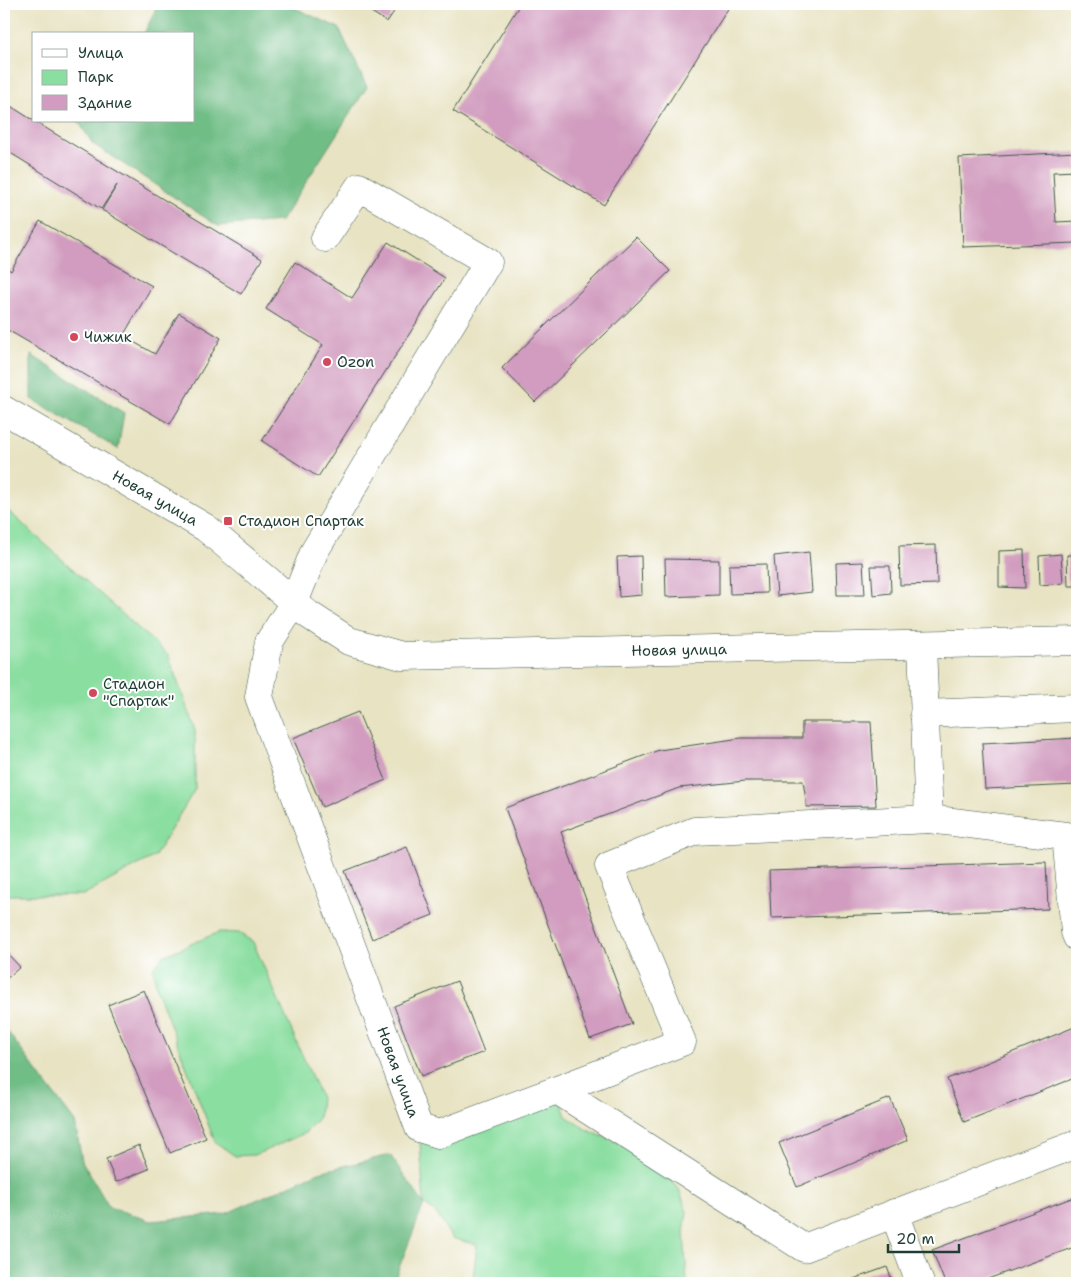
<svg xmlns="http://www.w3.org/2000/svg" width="1081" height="1287" viewBox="0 0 1081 1287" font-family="'Shantell Sans',sans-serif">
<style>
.green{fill:#8adea0;stroke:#548e6a}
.forest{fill:#6fbd86;stroke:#477d5d}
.building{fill:#d19cbf}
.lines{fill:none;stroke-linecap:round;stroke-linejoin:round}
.minor-casing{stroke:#3d5649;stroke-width:29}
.minor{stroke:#fff;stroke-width:28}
.poi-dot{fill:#d1495b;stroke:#fff;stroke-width:2}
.labels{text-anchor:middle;stroke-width:4;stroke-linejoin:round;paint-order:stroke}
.poi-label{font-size:15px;fill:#1f3d34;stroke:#fff;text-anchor:start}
.street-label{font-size:15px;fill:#1f3d34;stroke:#fff}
</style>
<rect width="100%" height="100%" fill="#fff"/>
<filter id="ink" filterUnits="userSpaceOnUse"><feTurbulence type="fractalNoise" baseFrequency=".02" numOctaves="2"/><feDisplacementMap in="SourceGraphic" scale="10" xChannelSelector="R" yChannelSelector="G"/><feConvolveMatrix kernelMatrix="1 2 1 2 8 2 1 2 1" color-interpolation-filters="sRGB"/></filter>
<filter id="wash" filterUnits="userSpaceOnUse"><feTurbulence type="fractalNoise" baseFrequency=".0096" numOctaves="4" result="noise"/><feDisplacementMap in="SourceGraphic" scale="20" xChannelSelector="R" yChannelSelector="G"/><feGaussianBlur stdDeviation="1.12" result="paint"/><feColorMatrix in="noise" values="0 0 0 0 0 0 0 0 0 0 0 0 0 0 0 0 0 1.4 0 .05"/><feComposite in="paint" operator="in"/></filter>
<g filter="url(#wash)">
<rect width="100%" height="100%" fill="#e8e3c3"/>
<g class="green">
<path d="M4,507l164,148 27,75v59l-40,67 -72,39h-79z"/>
<path d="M219,932l20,1 14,9 68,156 -2,19 -14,16 -50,22 -20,1 -20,-14 -58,-152 -4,-22 10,-12z"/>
<path d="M557,1090l9,26 21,14 37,15 33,20 22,24 8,23 -3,20 3,51h-213l-1,-4 4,-34 -25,-7 -16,-25 -12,-9 -5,-76z"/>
</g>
<g class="forest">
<path d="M158,4h128l53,24 28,59 -86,134 -63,5 -125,-82 -15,-23h116v-87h-50z"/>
<path d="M31,355l93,58 -6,36 -87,-50z"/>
<path d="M4,1027l71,95 7,39 27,46 42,14 74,-7 94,-42 71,-17 34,49 -31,79h-389z"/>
</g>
<g id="blocks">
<g class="building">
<path d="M359,4h40l-12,18z"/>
<path d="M520,4h211l-127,201 -151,-94z"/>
<path d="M9,105l25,16 228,138 -21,35 -139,-84 15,-25 -16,24 -97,-60v-35z"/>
<path d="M1077,152v19l-24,1 3,50 21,-1v22l-114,4 -4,-89z"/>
<path d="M40,221l112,65 -29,50 32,18 24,-41 42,25 -51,86 -166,-96v-62l7,5z"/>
<path d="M636,237l34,34 -135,131 -33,-34z"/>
<path d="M388,242l57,36 -127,199 -56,-36 61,-96 -57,-36 29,-47 57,36z"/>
<path d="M936,545l1,39 -37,1 -1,-39z"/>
<path d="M1024,550l1,38 -26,-1v-36z"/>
<path d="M809,552l3,40 -35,4 -3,-40z"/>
<path d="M1061,554l2,29 -23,2 -1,-29z"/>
<path d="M1067,555h10v31h-9z"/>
<path d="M641,556l1,39 -23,2 -2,-40z"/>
<path d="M665,559l54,1v35l-53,2z"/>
<path d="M863,562l2,33h-28l-1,-32z"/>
<path d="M766,564l1,29 -37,1 -1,-29z"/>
<path d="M871,566h19l1,27 -18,2z"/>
<path d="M358,712l28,68 -64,27 -29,-69z"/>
<path d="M802,722h69l5,84 -69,1 -4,-26h-58l-66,7 -118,44 71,192 -42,15 -85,-231 154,-58 82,-12h61z"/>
<path d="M1077,738v47l-92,4 -3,-46z"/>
<path d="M407,847l26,68 -61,24 -27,-68z"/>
<path d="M1046,862l2,47 -277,9 -2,-47z"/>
<path d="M4,950l16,17 -16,14z"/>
<path d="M457,981l27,71 -63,24 -27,-70z"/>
<path d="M144,990l62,148 -36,15 -62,-148z"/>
<path d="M1077,1026v51l-113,45 -17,-43z"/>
<path d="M890,1098l18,42 -111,47 -18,-44z"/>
<path d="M139,1145l10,24 -33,13 -10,-23z"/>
<path d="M1077,1196v50l-100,37h-32l-13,-33z"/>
<path d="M887,1267l6,16h-48v-1z"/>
</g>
</g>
</g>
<g filter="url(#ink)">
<use href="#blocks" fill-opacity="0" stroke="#3d5649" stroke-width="1"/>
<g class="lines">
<g class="minor-casing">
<g id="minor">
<path d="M325,238l34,-51 129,75 -174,290 -20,51 -25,39 -10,55 160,431 20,6 118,-44 247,158 273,-104"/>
<path d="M4,410l202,118 103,87 40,26 53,15 675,-15"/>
<path d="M924,714l153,-6"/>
<path d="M929,819l137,17 9,96 2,5"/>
<path d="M557,1090l125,-48 -73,-176 86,-35 234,-12 -7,-174"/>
<path d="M894,1213l26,70"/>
</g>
</g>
<use href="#minor" class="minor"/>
</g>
</g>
<g class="poi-dot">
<circle cx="74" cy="337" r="5"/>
<circle cx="327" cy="362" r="5"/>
<rect x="223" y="516" width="10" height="10" rx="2.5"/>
<circle cx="93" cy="693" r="5"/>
</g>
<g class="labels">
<g class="poi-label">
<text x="84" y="342">Чижик</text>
<text x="337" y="367">Ozon</text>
<text x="238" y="526">Стадион Спартак</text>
<text x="103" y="689">Стадион<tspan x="103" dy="17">"Спартак"</tspan></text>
</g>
<g class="street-label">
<text transform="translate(155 498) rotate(30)" y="5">Новая улица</text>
<text transform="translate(679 650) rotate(-1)" y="5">Новая улица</text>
<text transform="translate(398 1072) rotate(70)" y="5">Новая улица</text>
</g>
</g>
<rect width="1081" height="1287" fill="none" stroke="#fff" stroke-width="20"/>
<rect x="32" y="32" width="162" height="90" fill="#ffffff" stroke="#a5b1ae"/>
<rect x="42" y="49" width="25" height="8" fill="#ffffff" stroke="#a5b1ae"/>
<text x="78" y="58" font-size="15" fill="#1f3d34">Улица</text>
<rect x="42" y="70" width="25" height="15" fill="#8adea0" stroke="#a5b1ae"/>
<text x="78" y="82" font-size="15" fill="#1f3d34">Парк</text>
<rect x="42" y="95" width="25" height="15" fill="#d19cbf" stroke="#a5b1ae"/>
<text x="78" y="108" font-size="15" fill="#1f3d34">Здание</text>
<path d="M888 1244v8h71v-8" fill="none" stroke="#1f3d34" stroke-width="2.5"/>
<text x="896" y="1244" font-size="15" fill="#1f3d34" stroke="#ffffff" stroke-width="4" paint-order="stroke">20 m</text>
</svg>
